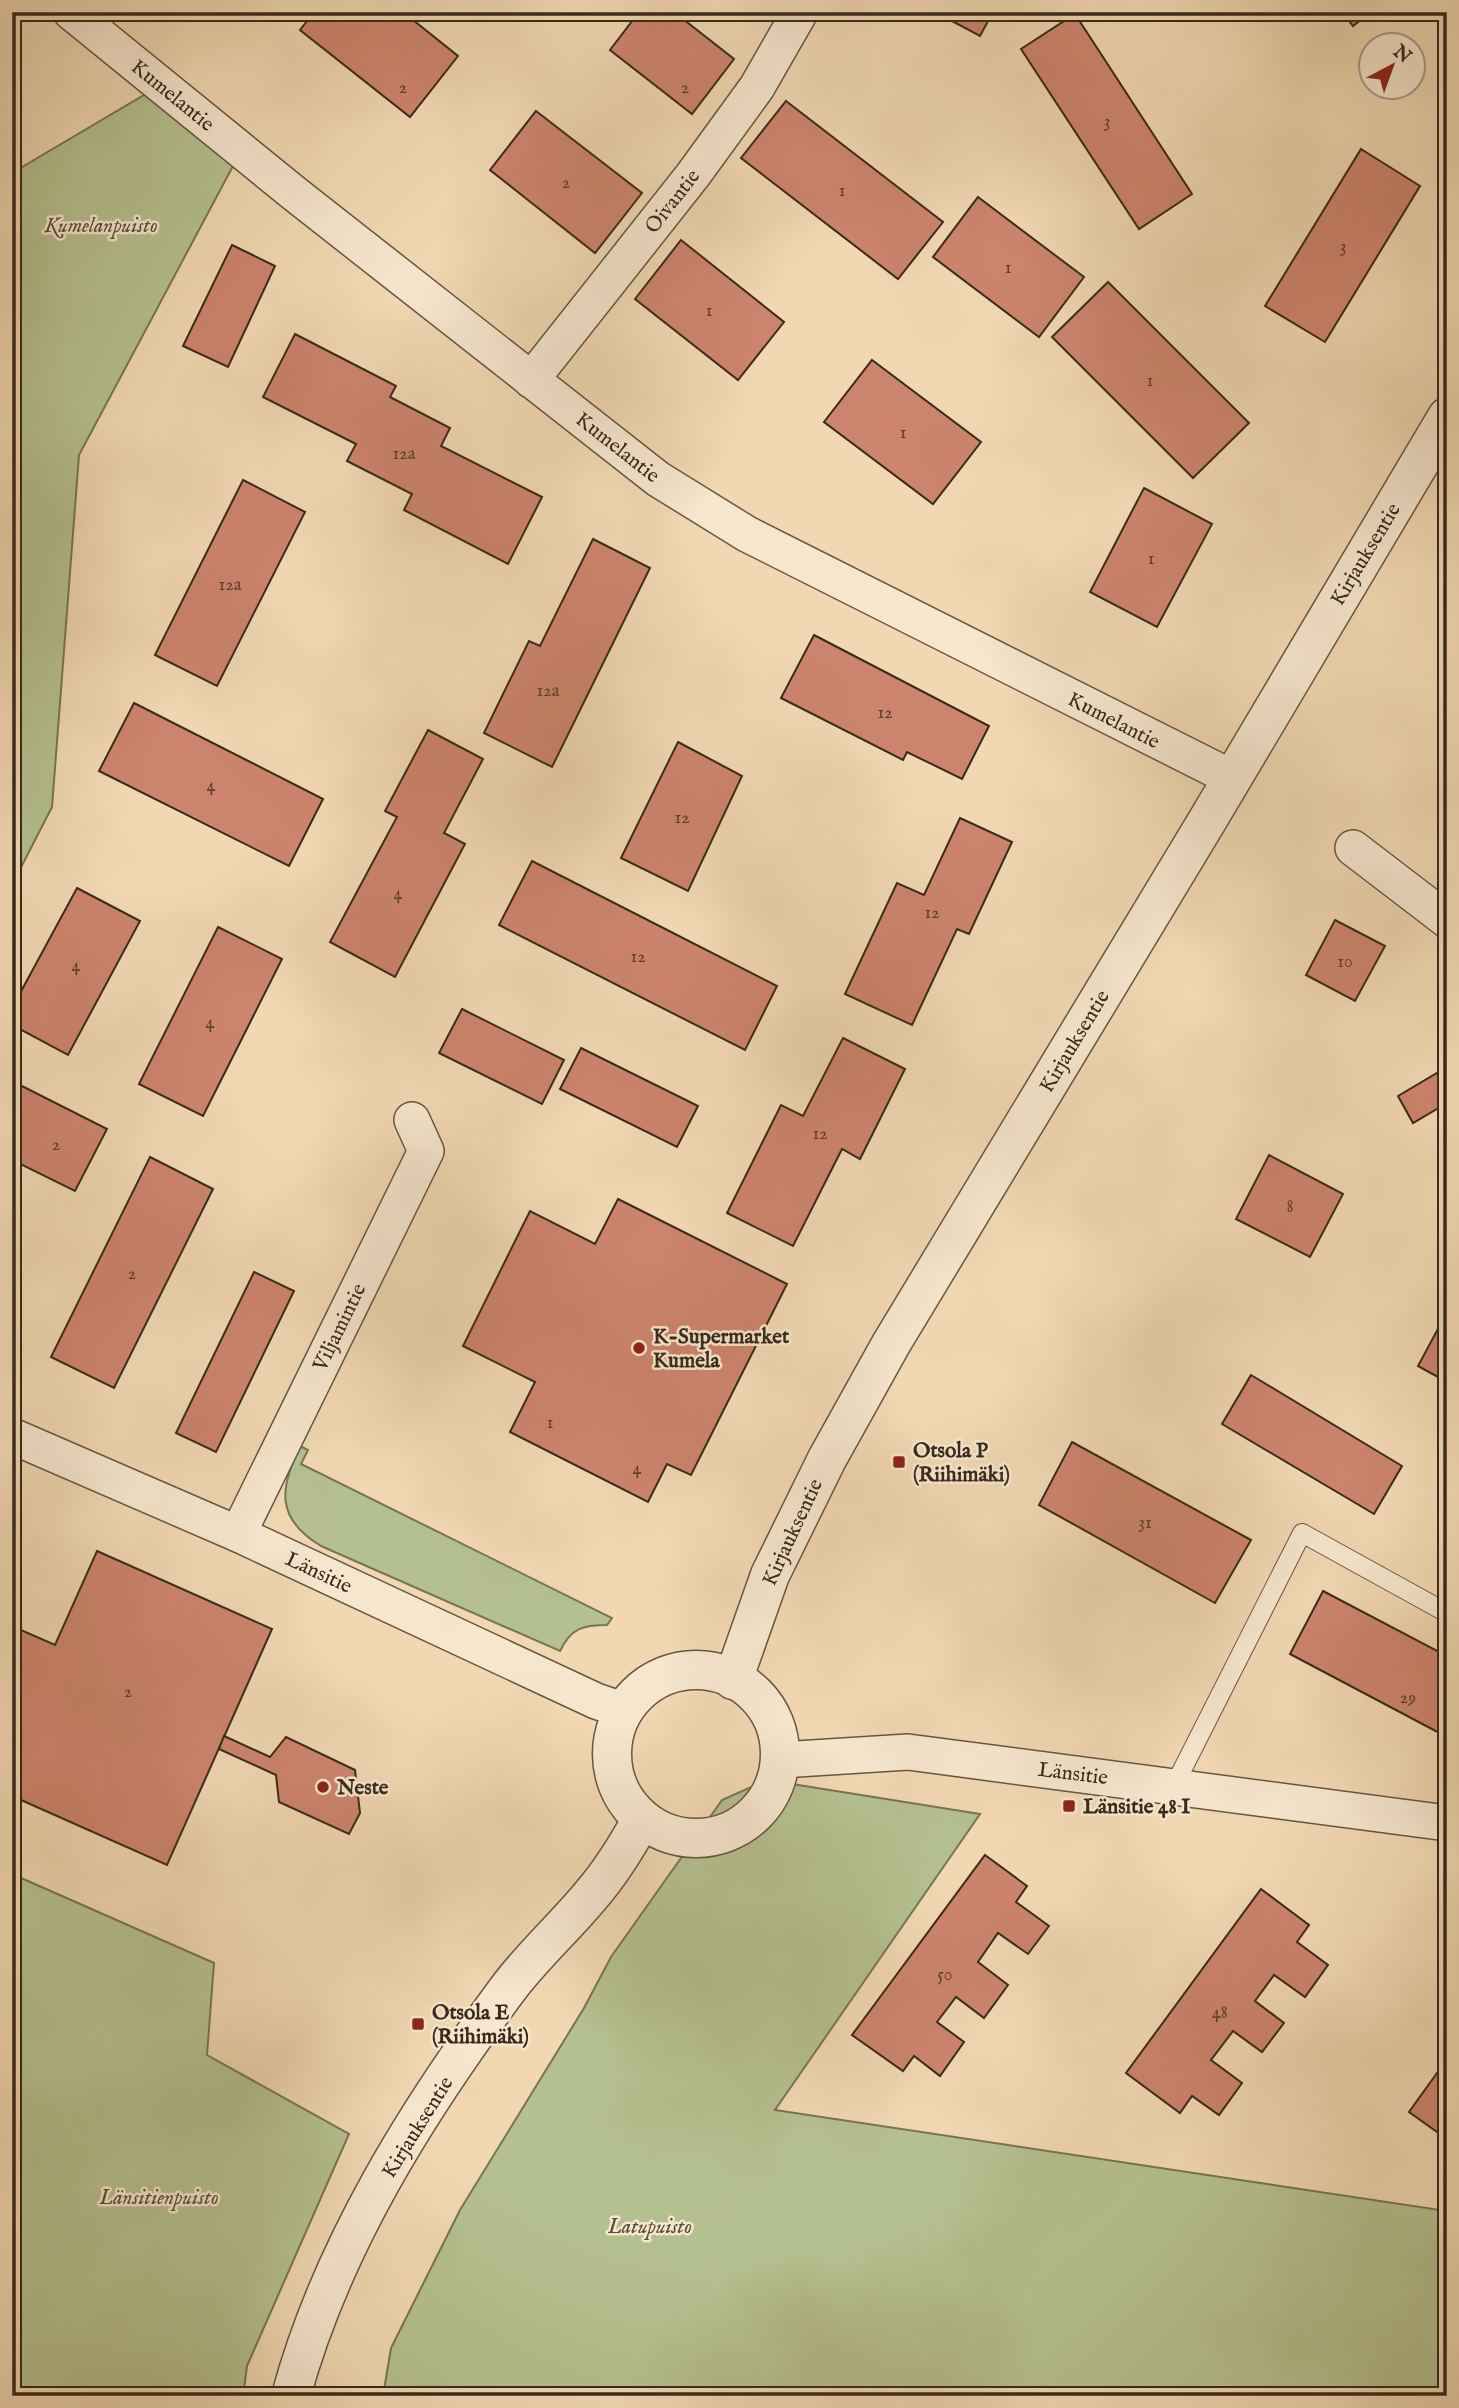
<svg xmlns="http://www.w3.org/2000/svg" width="1459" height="2408" viewBox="0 0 1459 2408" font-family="'IM FELL English',serif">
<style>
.green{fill:#b5c090;stroke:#777456;stroke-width:2}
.building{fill:#cd846e;stroke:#39291c;stroke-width:2}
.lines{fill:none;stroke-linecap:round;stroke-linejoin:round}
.service-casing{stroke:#675542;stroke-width:20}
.minor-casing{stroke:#675542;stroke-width:38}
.tertiary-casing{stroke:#675542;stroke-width:41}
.service{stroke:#f6e6ce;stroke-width:18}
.minor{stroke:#f6e6ce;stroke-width:35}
.tertiary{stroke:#f6e6ce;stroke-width:38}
.poi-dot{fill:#8f2418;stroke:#f6e6ce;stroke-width:2.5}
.labels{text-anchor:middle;stroke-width:5;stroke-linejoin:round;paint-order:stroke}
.number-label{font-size:18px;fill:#5e4030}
.street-label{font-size:21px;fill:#39291c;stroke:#f6e6ce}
.park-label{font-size:21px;font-style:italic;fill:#584f39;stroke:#f6e6ce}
.poi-label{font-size:21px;font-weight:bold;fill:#39291c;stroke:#f6e6ce;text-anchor:start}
</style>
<rect width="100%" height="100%" fill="#f1d8b3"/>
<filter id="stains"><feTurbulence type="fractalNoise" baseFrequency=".00286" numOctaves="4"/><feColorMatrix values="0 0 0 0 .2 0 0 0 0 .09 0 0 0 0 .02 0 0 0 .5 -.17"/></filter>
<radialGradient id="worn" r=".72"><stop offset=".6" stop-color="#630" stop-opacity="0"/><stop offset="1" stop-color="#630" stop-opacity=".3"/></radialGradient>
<g class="green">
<path d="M161,85l80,66 -162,304 -27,352 -40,78v-712z"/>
<path d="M300,1446l8,4 -7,14 311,154 -5,7c-24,0 -36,3 -47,26l-239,-105c-45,-27 -42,-57 -21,-100z"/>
<path d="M767,1780l213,34 -205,296 672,101v185h-1064l8,-48 69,-138 124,-202 27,-51 111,-157z"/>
<path d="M12,1874l202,89 -7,92 142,79 -102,232 -4,30h-231z"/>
</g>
<g class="building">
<path d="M314,12h89l55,44 -48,61 -110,-87z"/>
<path d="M639,12h35l60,47 -42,55 -82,-64z"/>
<path d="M935,12h58l-13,24z"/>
<path d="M1342,12h29l-18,14z"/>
<path d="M1075,14l117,180 -53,35 -118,-180z"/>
<path d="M786,101l157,121 -45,57 -157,-121z"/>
<path d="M536,111l106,82 -47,60 -105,-83z"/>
<path d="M1361,149l59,37 -95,156 -60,-36z"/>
<path d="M978,197l106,80 -45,60 -106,-80z"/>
<path d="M681,240l103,82 -46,58 -103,-81z"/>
<path d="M232,245l43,21 -47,101 -45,-21z"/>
<path d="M1108,282l141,141 -56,55 -141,-141z"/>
<path d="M295,334l101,52 -6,11 60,31 -9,18 101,51 -34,67 -104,-54 8,-16 -65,-33 9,-17 -93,-47z"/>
<path d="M872,360l109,82 -48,62 -109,-82z"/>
<path d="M243,480l62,32 -88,174 -62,-31z"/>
<path d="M1144,488l68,36 -55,103 -67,-35z"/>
<path d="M593,539l57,29 -98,199 -68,-34 45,-92 11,5z"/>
<path d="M814,635l175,91 -27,53 -55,-27 -4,8 -122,-62z"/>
<path d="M134,703l189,96 -34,67 -190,-95z"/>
<path d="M428,730l55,29 -39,74 21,11 -70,133 -65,-35 67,-125 -12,-6z"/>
<path d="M678,742l64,34 -54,115 -67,-33z"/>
<path d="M960,818l52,24 -43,92 -12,-5 -45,96 -67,-31 52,-111 27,12z"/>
<path d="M532,861l245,125 -32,64 -246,-125z"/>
<path d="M77,888l63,33 -72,134 -56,-30v-17z"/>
<path d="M1335,920l50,26 -30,55 -49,-26z"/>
<path d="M218,927l64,32 -79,157 -64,-32z"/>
<path d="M462,1009l102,51 -22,44 -103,-51z"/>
<path d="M843,1038l62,31 -45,90 -18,-10 -49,97 -66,-33 54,-108 22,11z"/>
<path d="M581,1048l117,58 -21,41 -117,-58z"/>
<path d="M1447,1067v36l-34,20 -15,-27z"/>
<path d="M12,1081l95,48 -32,62 -63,-31z"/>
<path d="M1269,1155l74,39 -33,63 -74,-38z"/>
<path d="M150,1157l63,32 -99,199 -63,-31z"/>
<path d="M618,1199l169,85 -96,191 -24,-11 -19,38 -138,-70 25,-50 -72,-36 67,-135 65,33z"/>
<path d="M254,1272l40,19 -78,161 -40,-19z"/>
<path d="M1447,1312v70l-29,-16z"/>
<path d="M1251,1375l151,91 -28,48 -152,-90z"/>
<path d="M1072,1442l179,98 -36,63 -176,-98z"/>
<path d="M97,1551l175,78 -105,236 -155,-69v-170l43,19z"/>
<path d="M1323,1591l124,65v81l-157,-83z"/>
<path d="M224,1736l46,21 16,-20 69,33 5,43 -11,21 -70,-32 -3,-27 -57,-26z"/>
<path d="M985,1855l42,31 -11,16 33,24 -21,28 -30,-21 -20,29 30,23 -24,33 -28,-21 -19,25 27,20 -24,34 -26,-20 -11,15 -51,-36z"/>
<path d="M1261,1889l48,36 -12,17 31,23 -23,32 -31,-22 -19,26 29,22 -22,29 -29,-21 -22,29 31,23 -23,32 -27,-19 -12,17 -54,-40z"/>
<path d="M1447,2059v80l-38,-27z"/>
</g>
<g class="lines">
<g class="service-casing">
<path id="service" d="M1174,1786l128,-253 145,80"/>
</g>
<g class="minor-casing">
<g id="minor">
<path d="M71,12l224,182 363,285 89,55 485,244"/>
<path d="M531,380l162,-205 64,-88 43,-75"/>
<path d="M1353,848l94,72"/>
<path d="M12,1436l226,98 358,167 29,10"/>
<path d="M238,1534l188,-383 -14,-31"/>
<path d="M781,1760l127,-8 539,71"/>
</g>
</g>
<g class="tertiary-casing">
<g id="tertiary">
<circle cx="696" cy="1754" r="84"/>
<path d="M733,1680l37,-105 57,-116 64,-115 316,-523 240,-404"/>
<path d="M291,2396c40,-148 126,-285 216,-406 25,-34 58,-63 85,-96 20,-23 35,-48 50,-75"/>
</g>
</g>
<use href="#service" class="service"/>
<use href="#minor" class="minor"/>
<use href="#tertiary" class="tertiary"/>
</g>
<g class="poi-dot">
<circle cx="639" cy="1348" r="7"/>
<rect x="892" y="1455" width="14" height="14" rx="3.5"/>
<circle cx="323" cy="1787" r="7"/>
<rect x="1062" y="1799" width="14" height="14" rx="3.5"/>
<rect x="411" y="2017" width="14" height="14" rx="3.5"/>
</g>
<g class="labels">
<g class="number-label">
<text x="403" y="93">2</text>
<text x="685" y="93">2</text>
<text x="1107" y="127">3</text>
<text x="566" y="188">2</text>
<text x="842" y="196">1</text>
<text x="1343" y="252">3</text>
<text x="1008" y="273">1</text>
<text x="709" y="316">1</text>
<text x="1150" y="386">1</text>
<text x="903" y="438">1</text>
<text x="404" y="459">12a</text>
<text x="1151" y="564">1</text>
<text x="230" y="590">12a</text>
<text x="548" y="696">12a</text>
<text x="885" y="718">12</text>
<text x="211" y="791">4</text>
<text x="682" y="823">12</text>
<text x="398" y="899">4</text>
<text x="932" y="918">12</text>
<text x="638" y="962">12</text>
<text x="1345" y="967">10</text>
<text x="76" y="971">4</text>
<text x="210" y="1028">4</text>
<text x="820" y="1139">12</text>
<text x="56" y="1150">2</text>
<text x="1290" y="1212">8</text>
<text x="132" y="1279">2</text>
<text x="550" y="1428">1</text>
<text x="637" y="1474">4</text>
<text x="1145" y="1528">31</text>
<text x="128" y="1697">2</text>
<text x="1408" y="1703">29</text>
<text x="945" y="1980">50</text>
<text x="1220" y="2018">48</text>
</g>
<g class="street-label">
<text transform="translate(173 95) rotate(39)" y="7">Kumelantie</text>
<text transform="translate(672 201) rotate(-52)" y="7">Oivantie</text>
<text transform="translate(618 447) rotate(38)" y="7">Kumelantie</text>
<text transform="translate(1365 554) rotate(-59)" y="7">Kirjauksentie</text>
<text transform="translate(1114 720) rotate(27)" y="7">Kumelantie</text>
<text transform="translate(1074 1041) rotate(-59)" y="7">Kirjauksentie</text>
<text transform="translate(339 1327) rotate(-64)" y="7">Viljamintie</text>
<text transform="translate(792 1532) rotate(-65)" y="7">Kirjauksentie</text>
<text transform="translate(319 1572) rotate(25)" y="7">Länsitie</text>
<text transform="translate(1073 1773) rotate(7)" y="7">Länsitie</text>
<text transform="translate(417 2127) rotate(-58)" y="7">Kirjauksentie</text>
</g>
<g class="park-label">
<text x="101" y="232">Kumelanpuisto</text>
<text x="159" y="2204">Länsitienpuisto</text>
<text x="650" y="2233">Latupuisto</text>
</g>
<g class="poi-label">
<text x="653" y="1343">K-Supermarket<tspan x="653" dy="24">Kumela</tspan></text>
<text x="913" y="1457">Otsola P<tspan x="913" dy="24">(Riihimäki)</tspan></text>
<text x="337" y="1794">Neste</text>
<text x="1083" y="1813">Länsitie 48 I</text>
<text x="432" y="2019">Otsola E<tspan x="432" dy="24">(Riihimäki)</tspan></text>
</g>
</g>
<rect width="1459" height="2408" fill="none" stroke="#f1d8b3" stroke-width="42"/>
<rect x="14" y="14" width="1431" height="2380" fill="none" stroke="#39291c" stroke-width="3.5"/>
<rect x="21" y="21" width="1417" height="2366" fill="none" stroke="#39291c" stroke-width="2"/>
<g transform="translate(1392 66) rotate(41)"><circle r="33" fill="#f6e6ce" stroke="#aa9a87" stroke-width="2"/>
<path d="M0-5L12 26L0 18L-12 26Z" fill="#8f2418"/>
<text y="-10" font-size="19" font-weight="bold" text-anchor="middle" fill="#39291c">N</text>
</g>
<rect width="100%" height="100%" filter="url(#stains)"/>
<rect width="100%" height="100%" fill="url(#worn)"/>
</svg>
